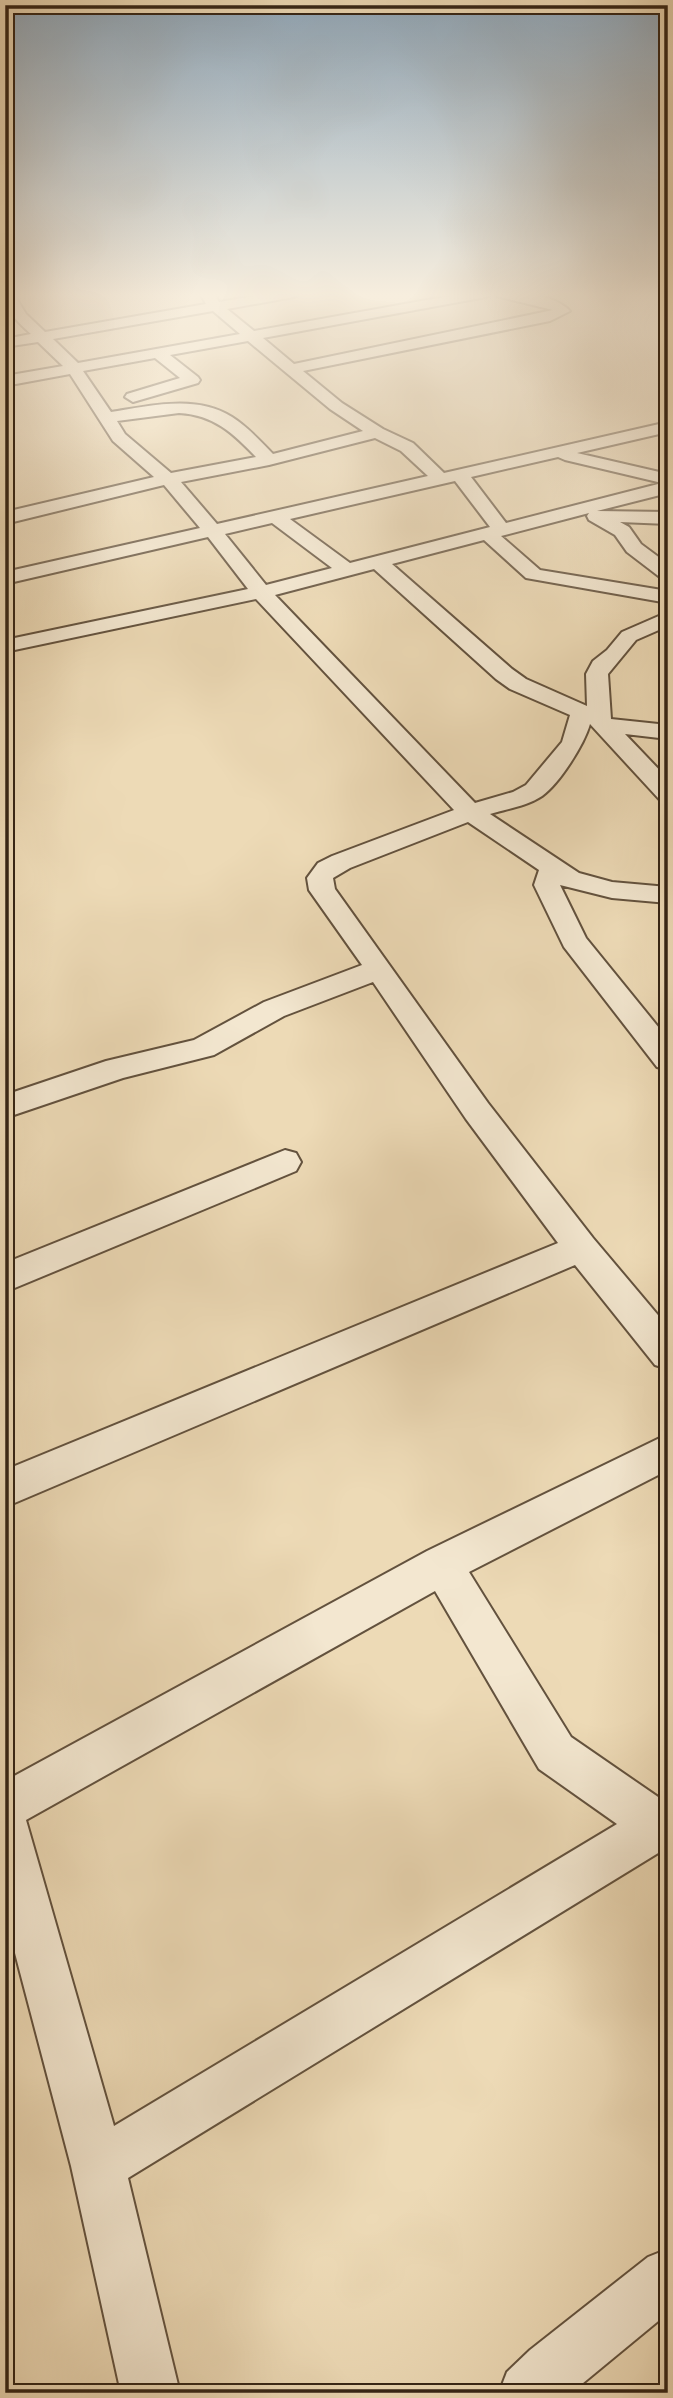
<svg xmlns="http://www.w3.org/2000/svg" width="673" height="2398" viewBox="0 0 673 2398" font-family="'Old Standard TT',serif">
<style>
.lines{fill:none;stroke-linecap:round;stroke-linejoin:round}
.minor-casing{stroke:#63523e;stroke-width:4}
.minor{fill:#f3e7d0;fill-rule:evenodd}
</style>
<rect width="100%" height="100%" fill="#eddab6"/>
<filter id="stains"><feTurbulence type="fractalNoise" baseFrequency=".00286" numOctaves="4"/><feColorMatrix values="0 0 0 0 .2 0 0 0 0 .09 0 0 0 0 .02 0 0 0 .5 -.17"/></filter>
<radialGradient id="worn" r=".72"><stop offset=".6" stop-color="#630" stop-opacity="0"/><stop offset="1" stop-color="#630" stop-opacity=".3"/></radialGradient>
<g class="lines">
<g class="minor-casing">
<g id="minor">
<path d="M5,293h8l13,21 19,18 161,-28 -6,-11h14l5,9 54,-9h28l-7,4 -67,12 27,22 212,-38h27l-7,4 -223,41 31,26 259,-54 -57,-14 -2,-3c22,-2 60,1 76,18l-20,10 -247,50 39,32 41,26 30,14 31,30 224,-51v10l-91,21 91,21v19l-71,18 71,1v12l-48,-2 9,5 12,17 27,20v16l-7,-2 -34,-26 -12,-17 -26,-15 -2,-4 2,-3 -88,23 39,34 128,21v12l-142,-25 -42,-38 -92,24 120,105 14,10 61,27 -1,-32 7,-13 14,-11 15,-18 46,-20v14l-32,14 -28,34 3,45 57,6v14l-43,-5 43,45v22l-9,-2 -69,-75c-6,21 -31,60 -48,72 -15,10 -35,13 -52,18l89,59 33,9 56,5v16l-56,-5 -52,-13 26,53 82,101v31l-11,-3 -93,-120 -30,-62 5,-15 -71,-48 -118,46 -17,10 2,11 153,214 105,135 75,89v42l-13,-4 -80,-100 -570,242v-37l553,-227 -92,-124 -93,-137 -89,34 -70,39 -91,23 -118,40v-23l101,-34 88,-21 70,-38 98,-37 -53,-75 -2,-12 11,-15 14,-7 122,-46 -198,-211 -251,53v-12l243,-51 -40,-52 -203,47v-12l195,-44 -36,-43 -159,39v-12l149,-35 -41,-36 -43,-67 -65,12v-10l58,-10 -25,-24 -33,5v-8l26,-5c-13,-12 -26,-23 -26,-41zM213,311l27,23 -162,29 -25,-24zM248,341l82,68 33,22 -90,23c-13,-13 -25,-27 -41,-37 -36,-23 -82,-11 -121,-5l-28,-41 72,-13 25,20 -53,16 -2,3 8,5 65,-19 2,-3 -2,-3 -28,-22zM179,413c35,2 54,20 77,44l-85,16 -46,-39 -8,-13zM375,438l26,13 27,25 -211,48 -36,-42 88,-17zM558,457l7,3 97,23 -156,40 -35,-46zM455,481l35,46 -140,36 -60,-44zM272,523l60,45 -66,17 -41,-51zM374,569l122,110 14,10 60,26 -8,27 -36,43 -13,7 -38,11 -200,-208z"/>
<path d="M658,293h10v4l-8,-1z"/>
<path d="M285,1150l11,3 5,9 -5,9 -291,121v-29z"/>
<path d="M668,1434v36l-199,102 102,165 90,62 7,-2v50l-540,331 52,215h-59l-50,-227 -66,-251v-134l422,-230zM435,1591l104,178 78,55 -503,302 -88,-306z"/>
<path d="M668,2249v64l-97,80h-72l8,-21 23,-22 118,-93z"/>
</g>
</g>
<use href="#minor" class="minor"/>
</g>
<linearGradient id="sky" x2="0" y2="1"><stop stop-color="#91aabe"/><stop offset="0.47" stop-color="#f7eede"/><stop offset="1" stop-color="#f7eede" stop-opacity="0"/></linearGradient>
<rect width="673" height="628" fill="url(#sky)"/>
<rect width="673" height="2398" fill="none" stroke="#eddab6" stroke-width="28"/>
<rect x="7" y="7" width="659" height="2384" fill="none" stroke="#352516" stroke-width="3.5"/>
<rect x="14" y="14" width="645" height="2370" fill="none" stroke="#352516" stroke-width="2"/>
<rect width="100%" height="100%" filter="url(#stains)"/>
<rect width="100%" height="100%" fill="url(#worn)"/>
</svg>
